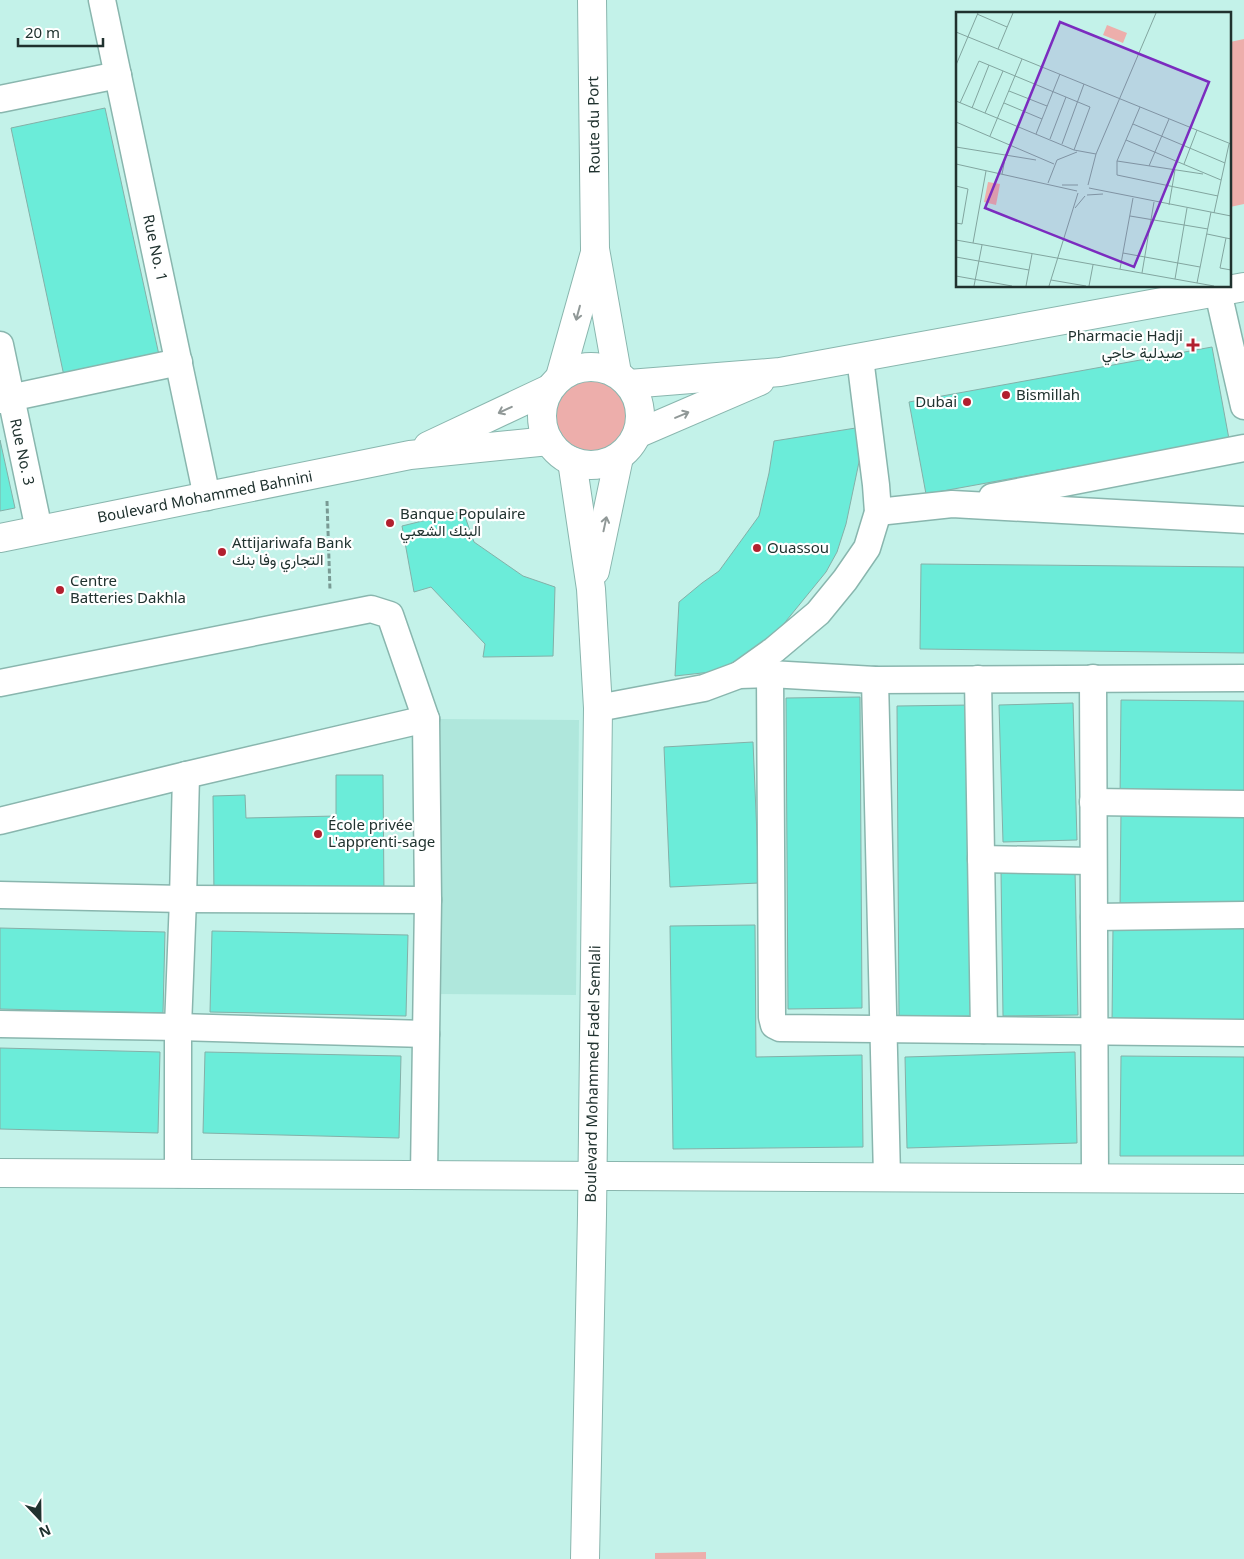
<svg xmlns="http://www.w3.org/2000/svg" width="1244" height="1559" viewBox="0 0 1244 1559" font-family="'Noto Sans',Vazirmatn,sans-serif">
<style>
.built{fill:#afe7dc}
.green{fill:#edaeab}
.building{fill:#6becd9;stroke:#84b0a8}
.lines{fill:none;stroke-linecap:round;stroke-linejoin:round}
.minor-casing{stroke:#89b6ae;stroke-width:29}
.tertiary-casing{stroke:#89b6ae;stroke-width:30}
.path{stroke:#799a94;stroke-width:3;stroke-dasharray:5 2.5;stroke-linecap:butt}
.minor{stroke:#fff;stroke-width:26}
.tertiary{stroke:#fff;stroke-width:28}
.oneway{stroke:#909897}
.poi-dot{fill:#b2202f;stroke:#fff;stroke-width:2}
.labels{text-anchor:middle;stroke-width:4.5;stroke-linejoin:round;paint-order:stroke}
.street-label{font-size:15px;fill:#20322f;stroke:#fff}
.poi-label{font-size:15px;fill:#20322f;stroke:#fff;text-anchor:start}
.inset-road{fill:none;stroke:#82a59f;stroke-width:1}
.view{fill:#7b2cbf;fill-opacity:0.15;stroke:#7b2cbf;stroke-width:2.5}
.inset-edge{fill:none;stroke:#20322f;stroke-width:2.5}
</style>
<rect width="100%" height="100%" fill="#c3f2e9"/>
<path class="built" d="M439,719l140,1 -3,275 -140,-1z"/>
<g class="green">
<path d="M1244,39v165l-14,3v-165z"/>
<circle cx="593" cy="415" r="37"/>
<path d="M706,1552v7h-51v-6z"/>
</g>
<g class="building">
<path d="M105,108l54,247 -95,21 -53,-248z"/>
<path d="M1212,347l17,92 -303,55 -17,-92z"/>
<path d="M862,427l-3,35 -13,62 -9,28 -11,20 -44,54 -37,32 -34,14 -36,4 4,-74 23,-19 17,-12 40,-55 10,-43 5,-32z"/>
<path d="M0,440l15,68 -15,3z"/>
<path d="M463,511l11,31 49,34 32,11 -2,69 -70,1 2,-13 -54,-57 -17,5 -12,-66z"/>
<path d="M921,564l323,3v86l-324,-4z"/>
<path d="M860,697l2,311 -74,1 -2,-311z"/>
<path d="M1121,700l123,1v99h-124z"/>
<path d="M1073,703l4,137 -74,2 -4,-137z"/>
<path d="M971,705l2,311 -74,1 -2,-311z"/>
<path d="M753,742l6,141 -89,4 -6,-140z"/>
<path d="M336,775h47l1,120 -170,3 -1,-102 32,-1 1,23 90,-2z"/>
<path d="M1121,809h123v100l-124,-1z"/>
<path d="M1075,870l3,145 -75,1 -2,-144z"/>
<path d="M755,925l1,132 106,-2 1,92 -190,2 -3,-223z"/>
<path d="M1113,925l131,1v99l-132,-1z"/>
<path d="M0,928l165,4 -2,81 -163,-4z"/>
<path d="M212,931l196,4 -2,81 -196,-4z"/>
<path d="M0,1048l160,4 -2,81 -158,-4z"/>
<path d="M205,1052l196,4 -2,82 -196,-5z"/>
<path d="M1075,1052l2,91 -170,5 -2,-91z"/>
<path d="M1121,1056l123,1v99h-124z"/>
</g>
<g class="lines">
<g class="minor-casing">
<g id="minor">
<path d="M102,0l105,497"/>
<path d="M0,99l118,-24"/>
<path d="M1218,292l26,114"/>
<path d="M0,345l39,185"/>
<path d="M0,400l179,-38"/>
<path d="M992,497l252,-49"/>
<path d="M878,512l74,-8 292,16"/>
<path d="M770,674l2,343 2,8 6,3 464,5"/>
<path d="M739,675l35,-25 44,-37 27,-33 22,-32 11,-36 -2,-27 -16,-127"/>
<path d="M1093,678l2,500"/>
<path d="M978,679l6,351"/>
<path d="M875,680l12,497"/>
<path d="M0,683l371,-74 19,6 36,104 2,181 -4,275"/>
<path d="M598,708l106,-20 35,-13 31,-1 105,6 369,-2"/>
<path d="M1093,802l151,2"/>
<path d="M0,821l186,-46 240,-56"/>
<path d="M981,859l112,2"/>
<path d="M0,895l183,4 245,1"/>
<path d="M1094,917l150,-2"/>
<path d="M0,1024l178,3 248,7"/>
<path d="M178,1174v-147l5,-128 3,-124"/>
</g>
</g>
<g class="tertiary-casing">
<g id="tertiary">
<path d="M592,0l3,249 22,124"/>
<circle cx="591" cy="416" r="49"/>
<path d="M560,377l34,-121"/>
<path d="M629,384l151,-12 464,-85"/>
<path d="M637,434l123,-53"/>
<path d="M428,446l121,-57"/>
<path d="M572,461l19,128 7,119 -6,507 -7,344"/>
<path d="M0,538l410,-83 139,-14"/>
<path d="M595,571l24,-114"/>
<path d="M0,1173l1244,6"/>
</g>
</g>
<path class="path" d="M327,501l3,89"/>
<use href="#minor" class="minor"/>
<use href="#tertiary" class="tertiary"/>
</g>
<defs><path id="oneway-shaft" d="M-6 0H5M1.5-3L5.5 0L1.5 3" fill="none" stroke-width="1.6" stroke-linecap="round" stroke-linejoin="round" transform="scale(1.25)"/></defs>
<g class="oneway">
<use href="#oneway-shaft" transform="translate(578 313) rotate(105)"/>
<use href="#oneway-shaft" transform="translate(505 410) rotate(155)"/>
<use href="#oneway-shaft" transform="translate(682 415) rotate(-23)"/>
<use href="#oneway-shaft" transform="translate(605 524) rotate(-78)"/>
</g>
<g class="poi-dot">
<path d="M1190.5 337.5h5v5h5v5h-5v5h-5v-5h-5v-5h5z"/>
<circle cx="1006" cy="395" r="5"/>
<circle cx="967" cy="402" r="5"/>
<circle cx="390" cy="523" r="5"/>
<circle cx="757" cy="548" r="5"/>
<circle cx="222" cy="552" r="5"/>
<circle cx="60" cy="590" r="5"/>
<circle cx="318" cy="834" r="5"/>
</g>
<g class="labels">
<g class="street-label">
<text transform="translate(594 125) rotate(-91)" y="5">Route du Port</text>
<text transform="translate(155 248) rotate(78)" y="5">Rue No. 1</text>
<text transform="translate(22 452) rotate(78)" y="5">Rue No. 3</text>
<text transform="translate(205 497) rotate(-11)" y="5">Boulevard Mohammed Bahnini</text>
<text transform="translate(593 1074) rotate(-89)" y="5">Boulevard Mohammed Fadel Semlali</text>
</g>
<g class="poi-label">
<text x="1183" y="341" text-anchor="end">Pharmacie Hadji<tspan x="1183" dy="17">صيدلية حاجي</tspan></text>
<text x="1016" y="400">Bismillah</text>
<text x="957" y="407" text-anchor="end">Dubai</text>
<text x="400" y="519">Banque Populaire<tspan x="400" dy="17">البنك الشعبي</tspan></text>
<text x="232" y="548">Attijariwafa Bank<tspan x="232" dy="17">التجاري وفا بنك</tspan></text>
<text x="767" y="553">Ouassou</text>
<text x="70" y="586">Centre<tspan x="70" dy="17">Batteries Dakhla</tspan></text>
<text x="328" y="830">École privée<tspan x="328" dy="17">L'apprenti-sage</tspan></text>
</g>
</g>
<g transform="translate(956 12)">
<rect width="275" height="275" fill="#c3f2e9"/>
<path d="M151,13l20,8 -4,10 -20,-8zM32,170l12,2 -4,21 -12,-3z" fill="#edaeab"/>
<path class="inset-road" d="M21,2l30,13M0,20l275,112M42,37l15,-36M0,53l22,-52M53,79l38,15M0,89l118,49 22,4M4,91l19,-42 111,46 -16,43M48,91l38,16M184,95l-23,54v14l101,21M16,96l17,-43M29,101l18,-42M0,110l98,42M177,112l92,39M80,122l24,-60M34,124l32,-77M94,127l16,-42M170,128l95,40M106,132l22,-60M0,135l80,13M161,149l86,13M0,152l121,27M228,152l13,-34M193,154l20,-47M46,162l4,-20M92,171l9,-23 20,-8M106,173h16M132,173l8,-31 60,-141M0,174l12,3 -6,35 -6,-1M133,176l142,28M131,183l16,-1M213,193l6,-35M119,196l10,-12M258,201l15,-69M174,204l78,13M251,222l24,5M270,226l-6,30 11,2M0,228l258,46M17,231l13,-72M167,241l77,14M0,245l73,13M164,257l13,-71M186,261l12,-71M0,264l56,10M219,267l12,-71M95,268l35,6M241,271l14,-71M18,274l8,-41M70,274l6,-32M93,274l29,-93M133,274l4,-21"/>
<path class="view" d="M104,10l149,60 -75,185 -149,-59z"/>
<rect width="275" height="275" class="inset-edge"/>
</g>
<g transform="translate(40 1519) rotate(158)" stroke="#ffffff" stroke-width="4" paint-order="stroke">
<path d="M0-4L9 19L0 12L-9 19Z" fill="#20322f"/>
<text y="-8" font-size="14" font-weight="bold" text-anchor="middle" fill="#20322f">N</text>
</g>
<path d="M18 38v8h85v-8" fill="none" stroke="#20322f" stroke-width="2.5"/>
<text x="25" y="38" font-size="15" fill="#20322f" stroke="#ffffff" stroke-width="4" paint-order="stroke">20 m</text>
</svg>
